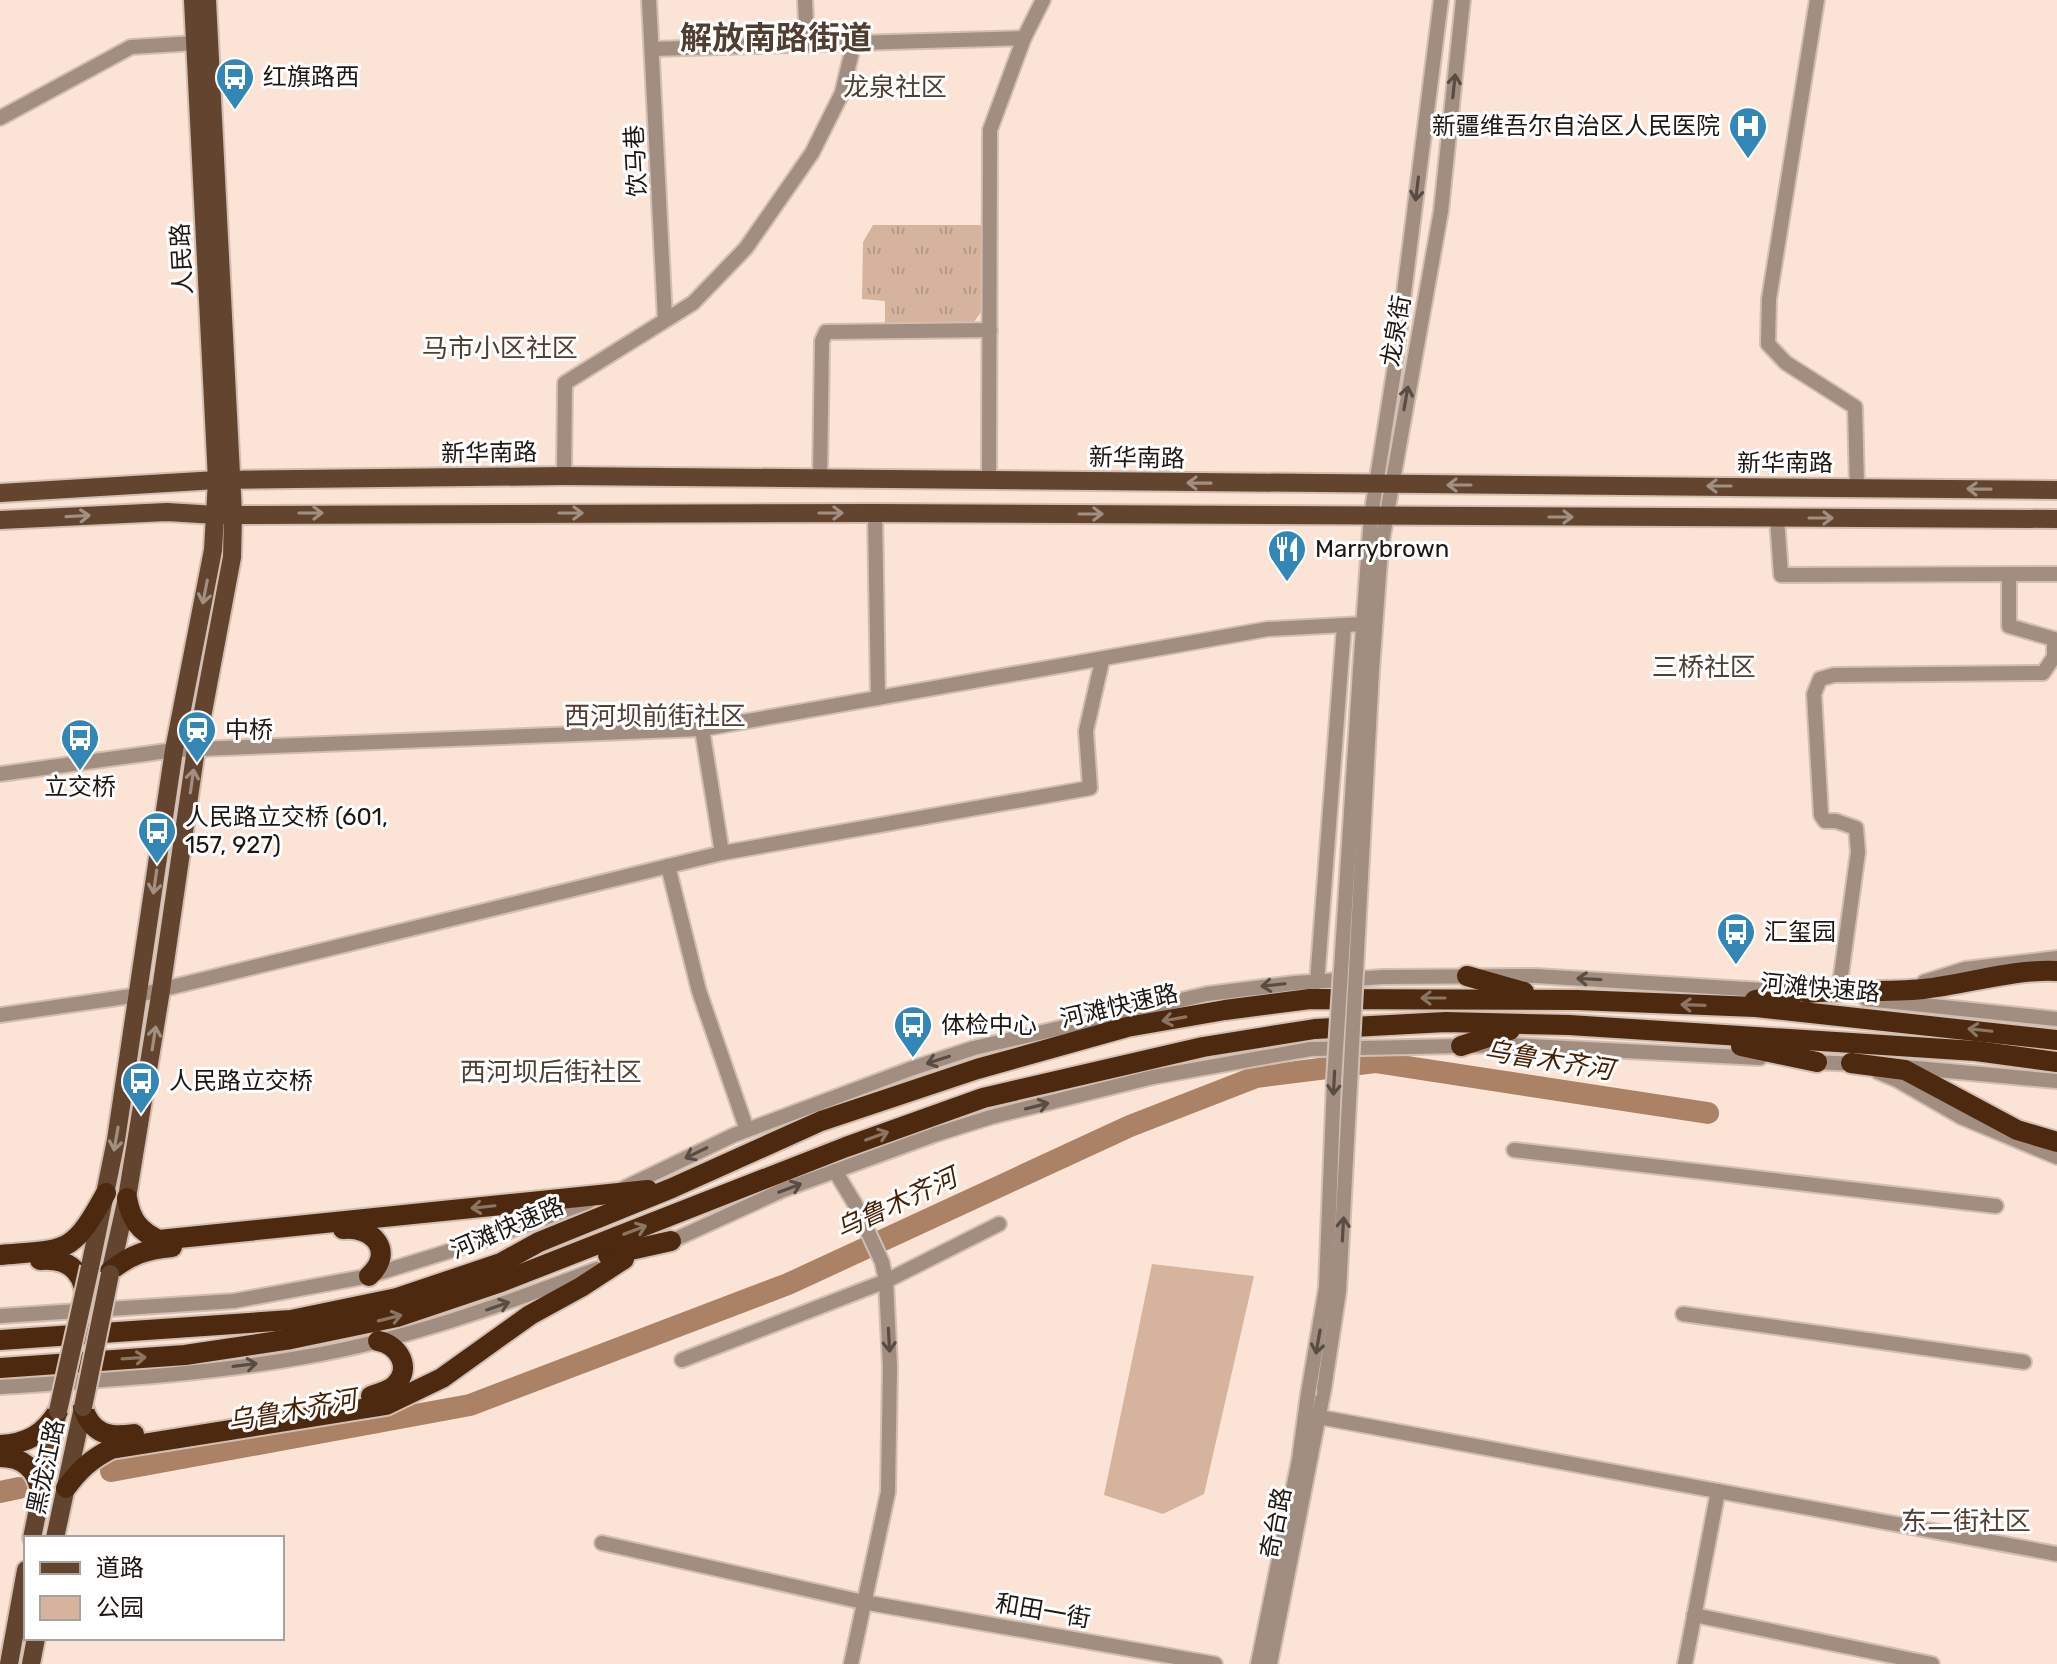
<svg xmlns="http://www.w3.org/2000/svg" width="2057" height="1664" viewBox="0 0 2057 1664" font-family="Rubik,'Noto Sans SC',sans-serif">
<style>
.grass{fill:url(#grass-tufts)}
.park{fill:#d5b39c}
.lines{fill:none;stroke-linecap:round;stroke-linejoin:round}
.river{stroke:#ab8266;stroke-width:22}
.minor-casing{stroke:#d3bfb2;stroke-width:18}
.major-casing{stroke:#d3bfb2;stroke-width:22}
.highway-casing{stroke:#d3bfb2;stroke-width:24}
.minor{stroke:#a18e81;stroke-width:14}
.major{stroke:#63442e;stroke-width:18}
.highway{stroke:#4d2a0f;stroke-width:20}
.minor-bridge-casing{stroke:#d3bfb2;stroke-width:18;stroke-linecap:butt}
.major-bridge-casing{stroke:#d3bfb2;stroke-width:22;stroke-linecap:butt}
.minor-bridge{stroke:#a18e81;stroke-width:14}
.major-bridge{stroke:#63442e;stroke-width:18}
.oneway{stroke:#594c43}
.oneway2{stroke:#a18f82}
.oneway3{stroke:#8b7563}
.labels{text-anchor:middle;stroke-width:6;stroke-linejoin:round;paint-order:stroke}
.poi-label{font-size:24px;fill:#1e1611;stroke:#fff;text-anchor:start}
.street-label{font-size:24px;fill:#1e1611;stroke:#fff}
.neighbourhood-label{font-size:26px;fill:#503e32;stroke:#fff}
.water-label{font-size:26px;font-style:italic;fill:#471f00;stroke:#fff}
.district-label{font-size:32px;font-weight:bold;fill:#503e32;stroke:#fff}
</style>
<defs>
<pattern id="grass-tufts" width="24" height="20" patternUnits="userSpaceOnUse" patternTransform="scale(2)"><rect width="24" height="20" fill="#d5b39c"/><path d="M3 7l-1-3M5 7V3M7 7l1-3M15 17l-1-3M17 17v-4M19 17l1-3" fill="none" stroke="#b69985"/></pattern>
</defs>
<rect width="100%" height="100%" fill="#fbe4d5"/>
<path class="grass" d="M873,225h112l-2,84 -11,16 -87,2v-26l-23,-2 1,-57z"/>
<path class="park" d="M1152,1264l102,12 -50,218 -41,20 -59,-19z"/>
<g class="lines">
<g class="river">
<path d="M111,1471l359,-66 318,-121 342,-158 126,-49 119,-15 333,51"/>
<path d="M0,1492l19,-4"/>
</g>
<g class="minor-casing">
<g id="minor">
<path d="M649,0l16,320"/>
<path d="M805,0l2,44"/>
<path d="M1817,0l-48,299 -1,45 18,19 69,44 2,80"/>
<path d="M652,49l372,-11"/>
<path d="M0,118l131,-71 64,-4"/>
<path d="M564,476l1,-93 128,-80 53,-55 66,-95 30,-60 12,-50"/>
<path d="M820,479l2,-138 4,-9 164,-2"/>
<path d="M989,480l1,-350 34,-92 19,-38"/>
<path d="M875,513l3,185"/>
<path d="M1777,518l4,57 276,-1"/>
<path d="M1360,670l11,-154 23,-144 47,-372"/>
<path d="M1372,670l9,-123 60,-336 22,-211"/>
<path d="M702,729l20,124"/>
<path d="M0,774l174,-24 528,-21 566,-100 95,-5"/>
<path d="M668,866l31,125 48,139"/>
<path d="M1317,982l27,-355"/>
<path d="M1924,982l41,-13 92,-11"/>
<path d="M1839,990l19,-138 -2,-24 -20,-7h-11l-4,-6 -7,-121 6,-15 14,-4 209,-2 11,-16v-18l-45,-13v-52"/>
<path d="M1866,999l191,20"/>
<path d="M0,1015l139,-20 583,-142 368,-65 -4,-57 16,-70"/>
<path d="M1809,1062l51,2"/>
<path d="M1905,1067l152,14"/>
<path d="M1878,1072l19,8 64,37 96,40"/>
<path d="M1514,1150l482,56"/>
<path d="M835,1171l20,33 27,58 4,19 4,86 -2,125 -37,172"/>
<path d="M622,1189l112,-54 179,-67 61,-20 233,-54 88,-11 88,-6 153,-1 242,15"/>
<path d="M665,1244l118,-54 151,-55 57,-18 162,-40 158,-28 199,-4 250,13"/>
<path d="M1683,1314l341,48"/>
<path d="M0,1316l234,-15 135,-25 110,-34 109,-40"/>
<path d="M682,1360l204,-79 113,-57"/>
<path d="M0,1387c101,-7 204,-12 304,-30 101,-17 198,-52 293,-88"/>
<path d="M1319,1417l738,137"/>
<path d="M602,1543l261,59 352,62"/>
<path d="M1694,1615l238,49"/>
<path d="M1258,1664l41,-204 9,-66"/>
<path d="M1270,1664l54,-275"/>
<path d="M1685,1664l33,-173"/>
</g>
</g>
<g class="major-casing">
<g id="major">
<path d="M0,493l217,-13 347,-4 1493,14"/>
<path d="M0,520l167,-8 49,3 659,-2 1182,6"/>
<path d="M90,1267l26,-127 58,-390 39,-200 4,-70 -24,-480"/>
<path d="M110,1274l17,-76 34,-208 35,-241 36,-192 1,-43 -26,-514"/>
<path d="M32,1538l26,-127"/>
<path d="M55,1538l28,-131"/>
<path d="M9,1664l17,-94"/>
<path d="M31,1664l5,-26"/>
</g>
</g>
<g class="highway-casing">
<g id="highway">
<path d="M1467,976l57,16"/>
<path d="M1807,993c39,-4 77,0 116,-4 46,-5 88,-20 134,-18"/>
<path d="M1755,1000l43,-8"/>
<path d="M1461,1046l49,-16"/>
<path d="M1741,1046l76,16"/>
<path d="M1851,1063l54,7 112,60 40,12"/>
<path d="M127,1198c4,22 12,33 32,42l489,-50"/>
<path d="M343,1229c31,-3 52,23 26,47"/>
<path d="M0,1255c68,-6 72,0 106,-62"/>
<path d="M608,1255l63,-14"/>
<path d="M40,1260c25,-2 42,8 45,34"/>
<path d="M110,1271c20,-16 37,-22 62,-24"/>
<path d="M0,1340l291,-20 106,-22 104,-35 38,-21 133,-54 149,-67 156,-52 150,-42 98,-17 85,-11 267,1 179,7 301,33"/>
<path d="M0,1368l185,-13 106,-16 106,-22 104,-35 345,-135 137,-49 220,-51 112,-18 131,-7 123,3 407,26 81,11"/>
<path d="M371,1396c8,-3 18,-5 24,-11 18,-17 3,-41 -17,-44"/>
<path d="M83,1407c8,27 26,31 51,27"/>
<path d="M0,1445c27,-1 44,-11 58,-34"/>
<path d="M0,1457c23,0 37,12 40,34"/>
<path d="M66,1488c13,-18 25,-29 45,-39l275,-44 56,-27 88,-63 51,-28 43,-28"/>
</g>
</g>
<use href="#minor" class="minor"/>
<use href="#major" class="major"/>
<use href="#highway" class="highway"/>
<g class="minor-bridge-casing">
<g id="minor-bridge">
<path d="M1324,1389l15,-98 33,-621"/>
<path d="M1308,1394l18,-106 8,-207 26,-411"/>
</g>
</g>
<g class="major-bridge-casing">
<g id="major-bridge">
<path d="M83,1407l27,-133"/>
<path d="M58,1411l32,-144"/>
</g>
</g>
<use href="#minor-bridge" class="minor-bridge"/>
<use href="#major-bridge" class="major-bridge"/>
</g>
<defs><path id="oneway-shaft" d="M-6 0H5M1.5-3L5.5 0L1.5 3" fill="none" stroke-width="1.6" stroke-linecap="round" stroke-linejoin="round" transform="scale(2)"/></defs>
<g class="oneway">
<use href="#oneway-shaft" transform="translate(1454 86) rotate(-84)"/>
<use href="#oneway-shaft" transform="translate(1417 189) rotate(97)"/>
<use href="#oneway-shaft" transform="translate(1406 398) rotate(-80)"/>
<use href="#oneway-shaft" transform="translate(1589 979) rotate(-177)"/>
<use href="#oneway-shaft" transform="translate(1273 985) rotate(174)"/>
<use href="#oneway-shaft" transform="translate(938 1060) rotate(162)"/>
<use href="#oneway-shaft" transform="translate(1334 1083) rotate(93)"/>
<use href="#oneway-shaft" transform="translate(1037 1106) rotate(-14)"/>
<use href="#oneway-shaft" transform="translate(696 1153) rotate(154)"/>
<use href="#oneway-shaft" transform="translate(790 1188) rotate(-21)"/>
<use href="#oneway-shaft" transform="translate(1343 1229) rotate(-87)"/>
<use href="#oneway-shaft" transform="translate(498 1306) rotate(-19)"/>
<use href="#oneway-shaft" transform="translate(889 1340) rotate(87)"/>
<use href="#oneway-shaft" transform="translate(1318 1342) rotate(100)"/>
<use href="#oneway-shaft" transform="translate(245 1365) rotate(-7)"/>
</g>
<g class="oneway2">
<use href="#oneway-shaft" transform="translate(1199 483) rotate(-179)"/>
<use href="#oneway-shaft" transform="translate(1459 485) rotate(-180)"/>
<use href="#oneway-shaft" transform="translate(1719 486) rotate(-180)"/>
<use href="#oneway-shaft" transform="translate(1979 489) rotate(-179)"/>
<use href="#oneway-shaft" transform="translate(311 513)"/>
<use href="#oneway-shaft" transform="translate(571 513)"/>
<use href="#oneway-shaft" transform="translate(831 513)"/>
<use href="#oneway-shaft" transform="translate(1091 514)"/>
<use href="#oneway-shaft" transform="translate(78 516) rotate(-3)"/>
<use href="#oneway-shaft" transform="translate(1561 517)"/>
<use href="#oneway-shaft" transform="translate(1821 518)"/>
<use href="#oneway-shaft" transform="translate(205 592) rotate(101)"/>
<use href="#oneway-shaft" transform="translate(192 781) rotate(-82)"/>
<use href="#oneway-shaft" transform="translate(155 882) rotate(98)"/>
<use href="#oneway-shaft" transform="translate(154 1038) rotate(-81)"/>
<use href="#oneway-shaft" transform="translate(116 1139) rotate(100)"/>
</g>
<g class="oneway3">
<use href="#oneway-shaft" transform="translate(1433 998) rotate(180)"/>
<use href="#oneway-shaft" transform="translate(1693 1005) rotate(-178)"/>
<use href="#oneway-shaft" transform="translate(1174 1019) rotate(170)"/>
<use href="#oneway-shaft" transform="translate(1980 1030) rotate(-174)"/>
<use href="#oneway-shaft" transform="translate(877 1136) rotate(-20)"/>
<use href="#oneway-shaft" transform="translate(483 1207) rotate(174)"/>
<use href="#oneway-shaft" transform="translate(635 1230) rotate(-21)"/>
<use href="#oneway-shaft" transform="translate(390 1318) rotate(-14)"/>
<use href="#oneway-shaft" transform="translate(134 1358) rotate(-4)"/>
</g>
<defs>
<g id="bus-pin" transform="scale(2)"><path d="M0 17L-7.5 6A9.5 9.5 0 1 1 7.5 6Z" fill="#3287b6" stroke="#fff"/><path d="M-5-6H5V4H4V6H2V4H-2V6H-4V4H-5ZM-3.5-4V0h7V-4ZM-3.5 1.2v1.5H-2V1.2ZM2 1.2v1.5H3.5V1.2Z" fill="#fff"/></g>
<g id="hospital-pin" transform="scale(2)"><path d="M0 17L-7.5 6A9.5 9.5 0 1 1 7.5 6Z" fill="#3287b6" stroke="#fff"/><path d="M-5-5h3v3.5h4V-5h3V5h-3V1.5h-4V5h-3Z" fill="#fff"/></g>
<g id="restaurant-pin" transform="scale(2)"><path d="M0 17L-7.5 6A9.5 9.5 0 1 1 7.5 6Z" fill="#3287b6" stroke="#fff"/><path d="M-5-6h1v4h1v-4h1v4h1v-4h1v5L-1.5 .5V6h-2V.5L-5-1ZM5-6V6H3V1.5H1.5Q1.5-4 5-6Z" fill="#fff"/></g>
<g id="station-pin" transform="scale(2)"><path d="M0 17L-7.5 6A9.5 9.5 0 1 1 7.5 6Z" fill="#3287b6" stroke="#fff"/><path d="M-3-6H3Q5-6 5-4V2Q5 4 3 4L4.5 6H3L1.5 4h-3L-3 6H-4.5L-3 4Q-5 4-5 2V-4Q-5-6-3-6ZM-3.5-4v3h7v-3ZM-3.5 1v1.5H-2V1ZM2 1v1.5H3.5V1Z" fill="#fff"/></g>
</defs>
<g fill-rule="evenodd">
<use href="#bus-pin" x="235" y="77"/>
<use href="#hospital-pin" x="1748" y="126"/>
<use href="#restaurant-pin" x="1287" y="549"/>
<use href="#station-pin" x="197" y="730"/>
<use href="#bus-pin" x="80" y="738"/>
<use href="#bus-pin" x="157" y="831"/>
<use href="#bus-pin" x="1736" y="932"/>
<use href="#bus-pin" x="913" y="1025"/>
<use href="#bus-pin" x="141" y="1081"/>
</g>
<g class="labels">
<g class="poi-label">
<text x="263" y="85">红旗路西</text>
<text x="1720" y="134" text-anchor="end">新疆维吾尔自治区人民医院</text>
<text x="1315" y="557">Marrybrown</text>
<text x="225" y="738">中桥</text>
<text x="80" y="795" text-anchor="middle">立交桥</text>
<text x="185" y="825">人民路立交桥 (601,<tspan x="185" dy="28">157, 927)</tspan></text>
<text x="1764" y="940">汇玺园</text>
<text x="941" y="1033">体检中心</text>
<text x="169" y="1089">人民路立交桥</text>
</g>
<g class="street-label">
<text transform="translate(636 161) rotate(-93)" y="8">饮马巷</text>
<text transform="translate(182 259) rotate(-93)" y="8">人民路</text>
<text transform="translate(1396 331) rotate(-80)" y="8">龙泉街</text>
<text transform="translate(489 453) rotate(-1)" y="8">新华南路</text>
<text transform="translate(1137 458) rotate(1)" y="8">新华南路</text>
<text x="1785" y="471">新华南路</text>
<text transform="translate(1820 988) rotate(5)" y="8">河滩快速路</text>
<text transform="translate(1119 1006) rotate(-13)" y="8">河滩快速路</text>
<text transform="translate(507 1228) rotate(-23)" y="8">河滩快速路</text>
<text transform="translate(46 1467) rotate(-78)" y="8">黑龙江路</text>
<text transform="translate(1276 1523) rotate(-79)" y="8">奇台路</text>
<text transform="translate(1043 1611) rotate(10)" y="8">和田一街</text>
</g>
<g class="neighbourhood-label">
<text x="895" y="96">龙泉社区</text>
<text x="500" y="357">马市小区社区</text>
<text x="1704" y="676">三桥社区</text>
<text x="655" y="725">西河坝前街社区</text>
<text x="551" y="1081">西河坝后街社区</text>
<text x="1966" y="1530">东二街社区</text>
</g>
<g class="water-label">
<text transform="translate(1549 1060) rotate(9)" y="9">乌鲁木齐河</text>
<text transform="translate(896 1203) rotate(-25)" y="9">乌鲁木齐河</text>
<text transform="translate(292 1410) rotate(-10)" y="9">乌鲁木齐河</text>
</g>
<g class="district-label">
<text x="776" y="49">解放南路街道</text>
</g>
</g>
<rect x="24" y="1536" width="260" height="104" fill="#ffffff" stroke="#a5a2a0" stroke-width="2"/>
<rect x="40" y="1562" width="40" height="12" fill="#63442e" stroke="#a5a2a0" stroke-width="2"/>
<text x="96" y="1576" font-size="24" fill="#1e1611">道路</text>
<rect x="40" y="1596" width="40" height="24" fill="#d5b39c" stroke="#a5a2a0" stroke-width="2"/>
<text x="96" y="1616" font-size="24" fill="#1e1611">公园</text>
</svg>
